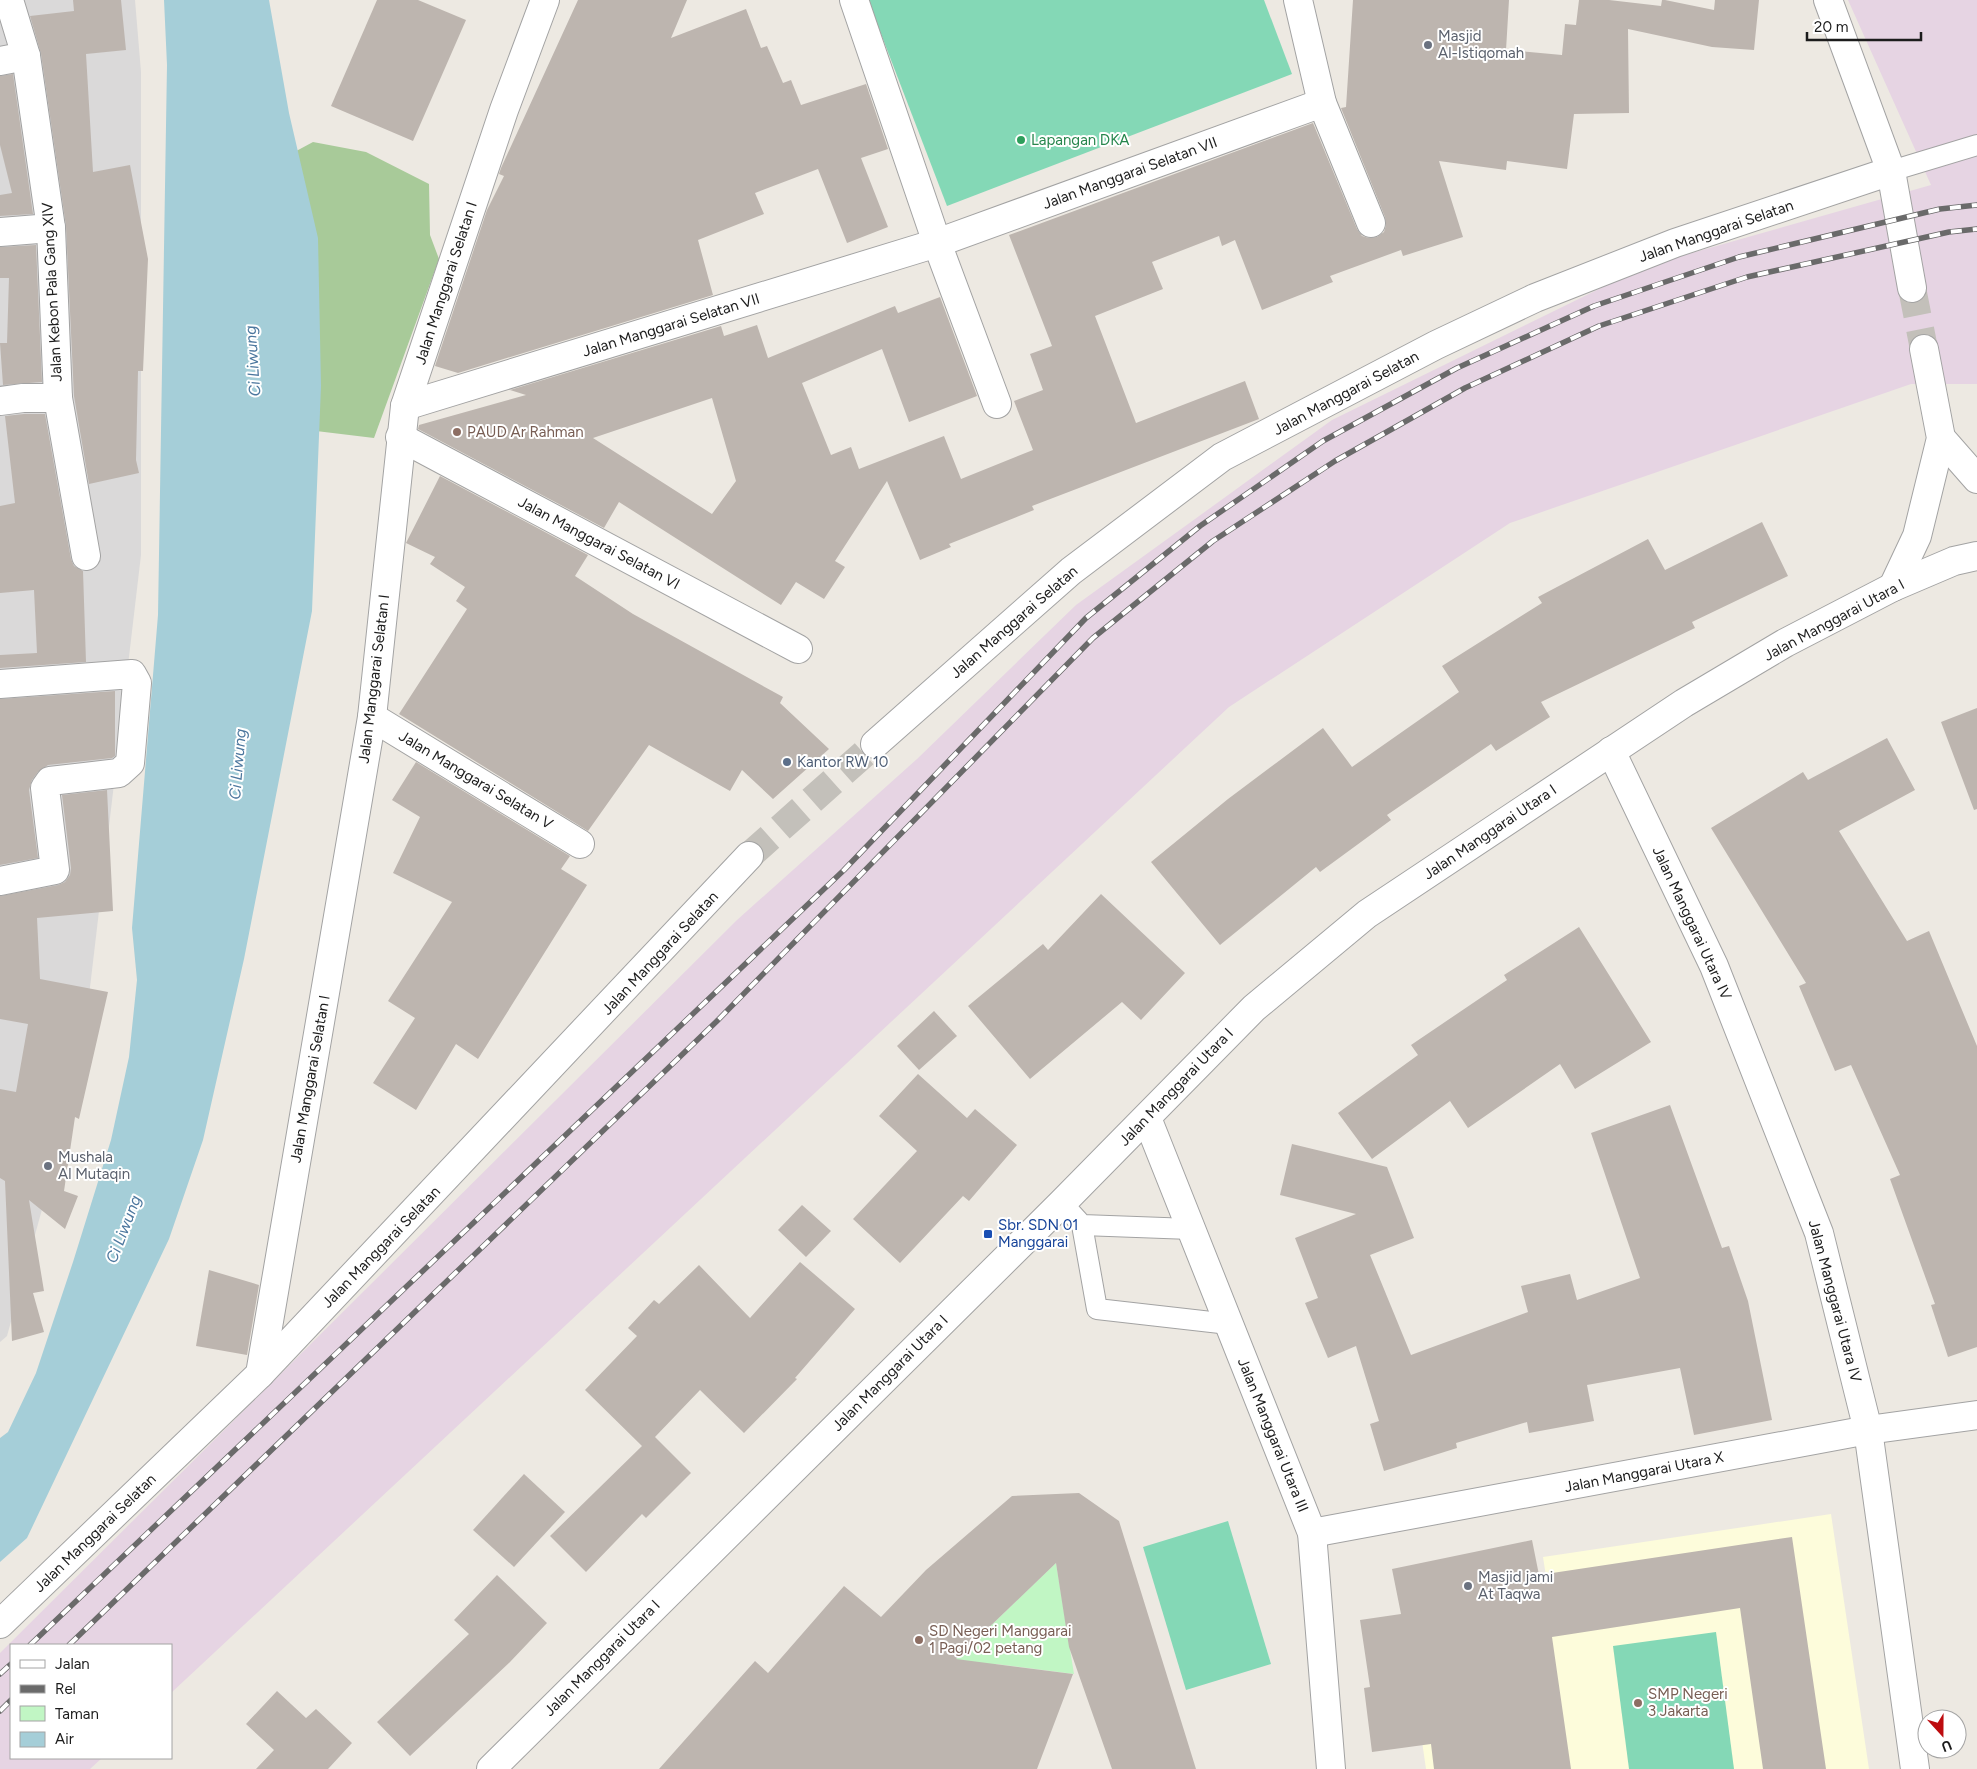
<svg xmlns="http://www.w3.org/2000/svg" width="1977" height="1769" viewBox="0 0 1977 1769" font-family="Figtree,sans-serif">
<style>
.residential{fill:#dad9d9}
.industrial{fill:#e6d4e3}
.education{fill:#fdfcdb}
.forest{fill:#a8ca99}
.park{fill:#c1f6c4}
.pitch{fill:#84d8b6}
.water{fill:#a5ced8}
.building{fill:#bdb5af;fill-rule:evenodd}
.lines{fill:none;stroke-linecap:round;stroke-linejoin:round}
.minor-tunnel{stroke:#c3c0ba;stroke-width:28;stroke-dasharray:28 14;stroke-linecap:butt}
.tertiary-tunnel{stroke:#c3c0ba;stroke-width:28;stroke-dasharray:28 14;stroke-linecap:butt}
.service-casing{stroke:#a3a3a3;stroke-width:22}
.minor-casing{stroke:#a3a3a3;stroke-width:30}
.tertiary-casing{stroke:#a3a3a3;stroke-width:30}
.service{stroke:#fff;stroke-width:20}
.minor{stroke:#fff;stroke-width:28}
.tertiary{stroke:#fff;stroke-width:28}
.rail-casing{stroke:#6a6a6a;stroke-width:5.5}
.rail{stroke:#fff;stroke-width:4;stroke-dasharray:11;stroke-linecap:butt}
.worship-dot{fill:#6b7280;stroke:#fff;stroke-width:2}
.leisure-dot{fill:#2e9e5b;stroke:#fff;stroke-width:2}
.education-dot{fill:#8d6e63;stroke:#fff;stroke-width:2}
.service-dot{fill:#5c6f8a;stroke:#fff;stroke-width:2}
.transit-dot{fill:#1a4fb4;stroke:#fff;stroke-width:2}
.labels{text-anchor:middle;stroke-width:4;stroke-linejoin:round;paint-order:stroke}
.worship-label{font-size:15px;fill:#5b616d;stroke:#fff;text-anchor:start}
.leisure-label{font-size:15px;fill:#27864d;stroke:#fff;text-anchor:start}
.street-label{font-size:15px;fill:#1c1c1c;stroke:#fff}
.education-label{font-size:15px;fill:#785e54;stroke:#fff;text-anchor:start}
.service-label{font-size:15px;fill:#4e5e75;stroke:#fff;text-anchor:start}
.transit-label{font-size:15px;fill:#164399;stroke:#fff;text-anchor:start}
.water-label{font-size:16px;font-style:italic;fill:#4c779e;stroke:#fff}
</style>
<rect width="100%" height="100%" fill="#ede9e2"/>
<path class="residential" d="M0,0h135l6,72v483l-61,517 -73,264 -7,6z"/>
<path class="industrial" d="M1848,0h129v384h-66l-401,139 -281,184 -1058,986v-48h-160v113h91l-12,11h-90v-116l737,-733 180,-161 159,-154 256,-185 314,-154 285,-81z"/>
<path class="education" d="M1831,1514l38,255h-443l-19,-132 145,-22 -9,-58z"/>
<path class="forest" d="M313,142l53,10 63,32 1,51 9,24 -65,179 -91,-11 -22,-257z"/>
<path class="park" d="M1056,1563l18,111 -78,-10 -25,60 -60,-22z"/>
<g class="pitch">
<path d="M868,0h396l28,74 -345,132z"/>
<path d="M1228,1521l43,143 -85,26 -43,-143z"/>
<path d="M1716,1632l18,137h-105l-16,-123z"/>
</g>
<path class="water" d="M164,0h105l20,113 29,125 3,148 -9,225 -68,348 -41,181 -34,99 -142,299 -27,24v-124l8,-6 28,-59 37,-111 38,-122 18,-83 8,-77 -5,-52 26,-313 9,-550z"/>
<g class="building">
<path d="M73,0h48l5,50 -40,4 7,118 37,-7 18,94 -5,112h-5l-2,89 3,13 -50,11 -15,-88 -8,-170 -25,-172 -11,-38 44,-5z"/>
<path d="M377,0h41l48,20 -53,121 -82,-35z"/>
<path d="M578,0h109l-16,38 75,-29 15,39 6,-2 16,37 8,-3 10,25 65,-21 22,65 -27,9 27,69 -41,16 -29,-74 -63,24 9,21 -66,26 15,55 -255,78 -23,-7 52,-156 17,-34 -5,-2 2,-6z"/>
<path d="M1353,0h156l-3,50 56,5 3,-31 11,1 3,-25h30l52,6 1,-6h3l49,10 1,-10h44l-5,50 -42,-3 -84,-18 1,84 -55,1 -7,55 -60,-8 -1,9 -67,-9 24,76 -60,19 -2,-6 -71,26 3,6 -71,28 -27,-70 -13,6 -3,-10 -67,26 11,27 -68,27 41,107 109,-42 14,38 -227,87 2,4 -85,34 2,3 -31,13 -33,-79 -52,80 10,6 -21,32 -28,-17 -15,23 -162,-103 -15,26 -186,-99 1,-4 107,-30 -16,-5 211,-64 3,10 33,-11 11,33 127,-52 3,7 42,-16 37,99 -68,26 -27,-73 -80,34 29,72 20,-8 8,22 85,-33 17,43 72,-29 -19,-49 29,-11 -13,-36 22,-8 -43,-111 304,-112 44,106 5,7 7,2 8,-1 7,-5 2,-7 -1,-8 -44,-109 5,-1zM712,398l24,83 -24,33 -119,-76z"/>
<path d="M13,74l20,140 -33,2v-21l12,-2 -12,-48v-69z"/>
<path d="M36,245l6,137 -39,3 -3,-42h7l2,-65h-9v-31z"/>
<path d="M24,414h21l26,145 3,7 9,5 3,91 -86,6v-13l37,-2 -3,-63 -34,3v-87l15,-3 -10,-87z"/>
<path d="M440,476l148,79 -13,21 58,38 150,83 -3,6 49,46 -56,50 -31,-29 -12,21 -81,-46 -61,86 -189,-117 68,-105 -11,-8 9,-14 -35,-23 5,-7 -29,-14z"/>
<path d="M1762,522l26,54 -96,46 3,6 -154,74 9,15 -54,34 -5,-7 -104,71 4,5 -71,52 -4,-5 -96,78 -69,-83 77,-63 95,-71 29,39 107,-75 -17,-26 100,-63 -4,-6 110,-58 17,31z"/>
<path d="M115,691v65l-3,2 -64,7 -10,7 -6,8 -3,10 9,68 -38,7v-166z"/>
<path d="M1977,708v101l-3,1 -33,-88z"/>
<path d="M1887,738l28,52 -76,41 68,110 22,-10 48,115v301l-29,10 -17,-52 4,-1 -45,-125 10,-4 -49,-110 -16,6 -36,-85 7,-3 -95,-155 92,-56 5,8z"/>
<path d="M416,762l154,94 -9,13 26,16 -109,174 -22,-15 -40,66 -43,-27 42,-65 -27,-17 64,-99 -59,-29 27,-56 -28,-17z"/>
<path d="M107,790l6,121 -76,7 3,61 68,13 -29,127 -4,-2 -11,74 14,5 -13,33 -36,-29 15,91 -11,2 11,39 -32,9 -7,-160 -5,-3v-89l16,3 12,-68 -28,-5v-123l58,-11 7,-3 5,-7 1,-7 -9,-73z"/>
<path d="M1101,894l84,79 -44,47 -19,-18 -92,77 -62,-73 75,-62 5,6z"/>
<path d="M1579,927l72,115 -76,47 -15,-25 -92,64 -18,-27 -78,58 -34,-46 80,-58 -7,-10 96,-65 -3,-5z"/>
<path d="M934,1011l23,25 -38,34 -22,-24z"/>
<path d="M918,1074l49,44 8,-9 42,36 -48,56 -6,-5 -63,67 -47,-44 64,-68 -38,-35z"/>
<path d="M1670,1105l52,143 7,-2 19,55 24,119 -78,15 -14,-67 -93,17 7,36 -65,12 -2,-11 -71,21 1,5 -73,23 -14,-47 9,-3 -23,-75 -28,12 -23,-55 13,-5 -23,-60 61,-24 -76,-19 12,-51 95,23 27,71 -44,17 41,100 117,-43 -7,-26 49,-12 7,26 63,-22 -49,-145z"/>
<path d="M802,1205l29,26 -25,26 -28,-27z"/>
<path d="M800,1262l55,47 -60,69 2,1 -53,54 -44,-43 -45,47 36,36 -45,45 -4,-4 -56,58 -36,-36 92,-90 -57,-56 52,-54 -9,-8 26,-28 5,4 40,-39 51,53z"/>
<path d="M209,1270l50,15 -12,70 -51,-9z"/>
<path d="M524,1474l41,38 -51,55 -41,-37z"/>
<path d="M1079,1493l40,28 77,248h-84l-43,-122 -13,-84 -100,96 117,15 -36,95h-378l96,-108 13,12 76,-87 37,31 45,-47 86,-74z"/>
<path d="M1792,1537l34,232h-63l-23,-161 -188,29 19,132h-137l-3,-25 -59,8 -8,-64 6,-1 -10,-67 41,-6 -9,-45 140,-29 7,35z"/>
<path d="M497,1575l50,48 -37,39 -100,94 -33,-34 92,-88 -15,-14z"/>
<path d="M277,1691l29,27 10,-9 36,34 -24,26h-72l18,-19 -28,-26z"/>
</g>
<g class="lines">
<path class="minor-tunnel" d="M749,856l126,-112"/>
<path class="tertiary-tunnel" d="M1912,288l12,61"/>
<g class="service-casing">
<g id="service">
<path d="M1891,171l86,-26"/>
<path d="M1062,1203l20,22 109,4"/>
<path d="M1082,1225l15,84 132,15"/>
</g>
</g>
<g class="minor-casing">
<g id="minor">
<path d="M9,0l17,56 25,172 7,170 28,158"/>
<path d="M854,0l83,243 60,161"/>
<path d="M1298,0l24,103 49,120"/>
<path d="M0,61l26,-5"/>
<path d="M0,232l51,-4"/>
<path d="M0,401l23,-3h35"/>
<path d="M405,406l532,-163 385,-140"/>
<path d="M400,437l398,212"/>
<path d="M0,684l132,-10 5,9 -7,80 -11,10 -69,8 -5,7 10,82 -55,11"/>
<path d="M372,717l208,127"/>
<path d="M875,744l196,-173 151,-114 214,-112 99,-47 140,-55 216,-72"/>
<path d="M1611,751l103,215 105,267 49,197 47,339"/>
<path d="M1147,1118l165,415 19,236"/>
<path d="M260,1374l112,-657 33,-311 99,-296 41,-110"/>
<path d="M1312,1533l556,-103 109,-15"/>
<path d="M0,1624l260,-250 489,-518"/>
</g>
</g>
<g class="tertiary-casing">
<g id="tertiary">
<path d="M1828,0l63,171 21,117"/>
<path d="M1941,438l36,41"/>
<path d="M1893,587l24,-51 24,-98 -17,-89"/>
<path d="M491,1769l571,-566 192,-195 113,-94 317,-211 101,-60 108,-56 61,-26 23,-5"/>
</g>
</g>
<use href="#service" class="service"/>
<use href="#minor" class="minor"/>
<use href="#tertiary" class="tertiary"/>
<g class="rail-casing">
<g id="rail">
<path d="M30,1645l814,-775 242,-252 114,-92 123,-85 134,-73 137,-62 145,-49 201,-48 37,-4"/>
<path d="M69,1645l648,-624 376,-383 120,-97 122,-80 130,-73 134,-62 148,-49 202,-45 28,-3"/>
<path d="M0,1674l11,-10"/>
<path d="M0,1711l11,-11"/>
</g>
</g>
<use href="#rail" class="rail"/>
</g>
<g class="worship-dot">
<circle cx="1428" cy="45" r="5"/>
<circle cx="48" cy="1166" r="5"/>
<circle cx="1468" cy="1586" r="5"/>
</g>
<circle class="leisure-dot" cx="1021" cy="140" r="5"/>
<g class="education-dot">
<circle cx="457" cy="432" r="5"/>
<circle cx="919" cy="1640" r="5"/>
<circle cx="1638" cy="1703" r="5"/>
</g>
<circle class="service-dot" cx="787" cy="762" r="5"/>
<rect class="transit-dot" x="983" y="1229" width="10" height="10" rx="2.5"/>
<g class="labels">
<g class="worship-label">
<text x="1438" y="41">Masjid<tspan x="1438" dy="17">Al-Istiqomah</tspan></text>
<text x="58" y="1162">Mushala<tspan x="58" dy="17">Al Mutaqin</tspan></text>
<text x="1478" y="1582">Masjid jami<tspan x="1478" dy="17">At Taqwa</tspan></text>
</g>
<g class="leisure-label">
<text x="1031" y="145">Lapangan DKA</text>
</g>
<g class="street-label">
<text transform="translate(1130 173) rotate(-20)" y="5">Jalan Manggarai Selatan VII</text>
<text transform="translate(1716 231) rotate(-19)" y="5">Jalan Manggarai Selatan</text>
<text transform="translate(446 283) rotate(-72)" y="5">Jalan Manggarai Selatan I</text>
<text transform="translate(52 292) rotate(-93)" y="5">Jalan Kebon Pala Gang XIV</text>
<text transform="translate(671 325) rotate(-17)" y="5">Jalan Manggarai Selatan VII</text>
<text transform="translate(1346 393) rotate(-28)" y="5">Jalan Manggarai Selatan</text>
<text transform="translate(599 543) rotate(28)" y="5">Jalan Manggarai Selatan VI</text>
<text transform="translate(1834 620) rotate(-28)" y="5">Jalan Manggarai Utara I</text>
<text transform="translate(1014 622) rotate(-41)" y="5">Jalan Manggarai Selatan</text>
<text transform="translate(374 679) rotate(-83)" y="5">Jalan Manggarai Selatan I</text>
<text transform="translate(476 780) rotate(31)" y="5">Jalan Manggarai Selatan V</text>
<text transform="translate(1490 832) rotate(-34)" y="5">Jalan Manggarai Utara I</text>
<text transform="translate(1692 923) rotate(65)" y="5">Jalan Manggarai Utara IV</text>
<text transform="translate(660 953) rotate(-47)" y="5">Jalan Manggarai Selatan</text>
<text transform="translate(310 1079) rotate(-80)" y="5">Jalan Manggarai Selatan I</text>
<text transform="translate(1176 1087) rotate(-46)" y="5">Jalan Manggarai Utara I</text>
<text transform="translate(381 1247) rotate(-46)" y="5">Jalan Manggarai Selatan</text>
<text transform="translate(1835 1301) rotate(75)" y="5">Jalan Manggarai Utara IV</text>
<text transform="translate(890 1373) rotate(-45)" y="5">Jalan Manggarai Utara I</text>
<text transform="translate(1273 1435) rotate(68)" y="5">Jalan Manggarai Utara III</text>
<text transform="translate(1644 1472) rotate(-11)" y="5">Jalan Manggarai Utara X</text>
<text transform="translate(95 1533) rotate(-44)" y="5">Jalan Manggarai Selatan</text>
<text transform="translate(602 1658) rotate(-45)" y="5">Jalan Manggarai Utara I</text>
</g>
<g class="education-label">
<text x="467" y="437">PAUD Ar Rahman</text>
<text x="929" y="1636">SD Negeri Manggarai<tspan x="929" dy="17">1 Pagi/02 petang</tspan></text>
<text x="1648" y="1699">SMP Negeri<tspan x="1648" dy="17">3 Jakarta</tspan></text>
</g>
<g class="service-label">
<text x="797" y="767">Kantor RW 10</text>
</g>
<g class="transit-label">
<text x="998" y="1230">Sbr. SDN 01<tspan x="998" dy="17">Manggarai</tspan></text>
</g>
<g class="water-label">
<text transform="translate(252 361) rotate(-94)" y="6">Ci Liwung</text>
<text transform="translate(237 764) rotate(-85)" y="6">Ci Liwung</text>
<text transform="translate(123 1229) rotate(-69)" y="6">Ci Liwung</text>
</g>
</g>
<rect x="10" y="1644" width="162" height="115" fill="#ffffff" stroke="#a4a4a4"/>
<rect x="20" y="1660" width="25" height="8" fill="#ffffff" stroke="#a4a4a4"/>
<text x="55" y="1669" font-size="15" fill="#1c1c1c">Jalan</text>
<rect x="20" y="1685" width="25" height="8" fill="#6a6a6a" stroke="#a4a4a4"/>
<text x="55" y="1694" font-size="15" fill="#1c1c1c">Rel</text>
<rect x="20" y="1706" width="25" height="15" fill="#c1f6c4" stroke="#a4a4a4"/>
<text x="55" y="1719" font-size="15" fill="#1c1c1c">Taman</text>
<rect x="20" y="1732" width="25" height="15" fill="#a5ced8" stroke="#a4a4a4"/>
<text x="55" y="1744" font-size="15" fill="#1c1c1c">Air</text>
<g transform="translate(1942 1734) rotate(159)"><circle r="24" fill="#ffffff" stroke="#a4a4a4"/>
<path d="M0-4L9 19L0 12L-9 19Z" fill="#bd0c0f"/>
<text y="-8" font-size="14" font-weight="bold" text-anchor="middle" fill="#1c1c1c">U</text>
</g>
<path d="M1807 32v8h114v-8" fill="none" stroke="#1c1c1c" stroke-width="2.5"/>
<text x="1814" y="32" font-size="15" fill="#1c1c1c" stroke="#ffffff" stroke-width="4" paint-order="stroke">20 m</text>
</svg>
